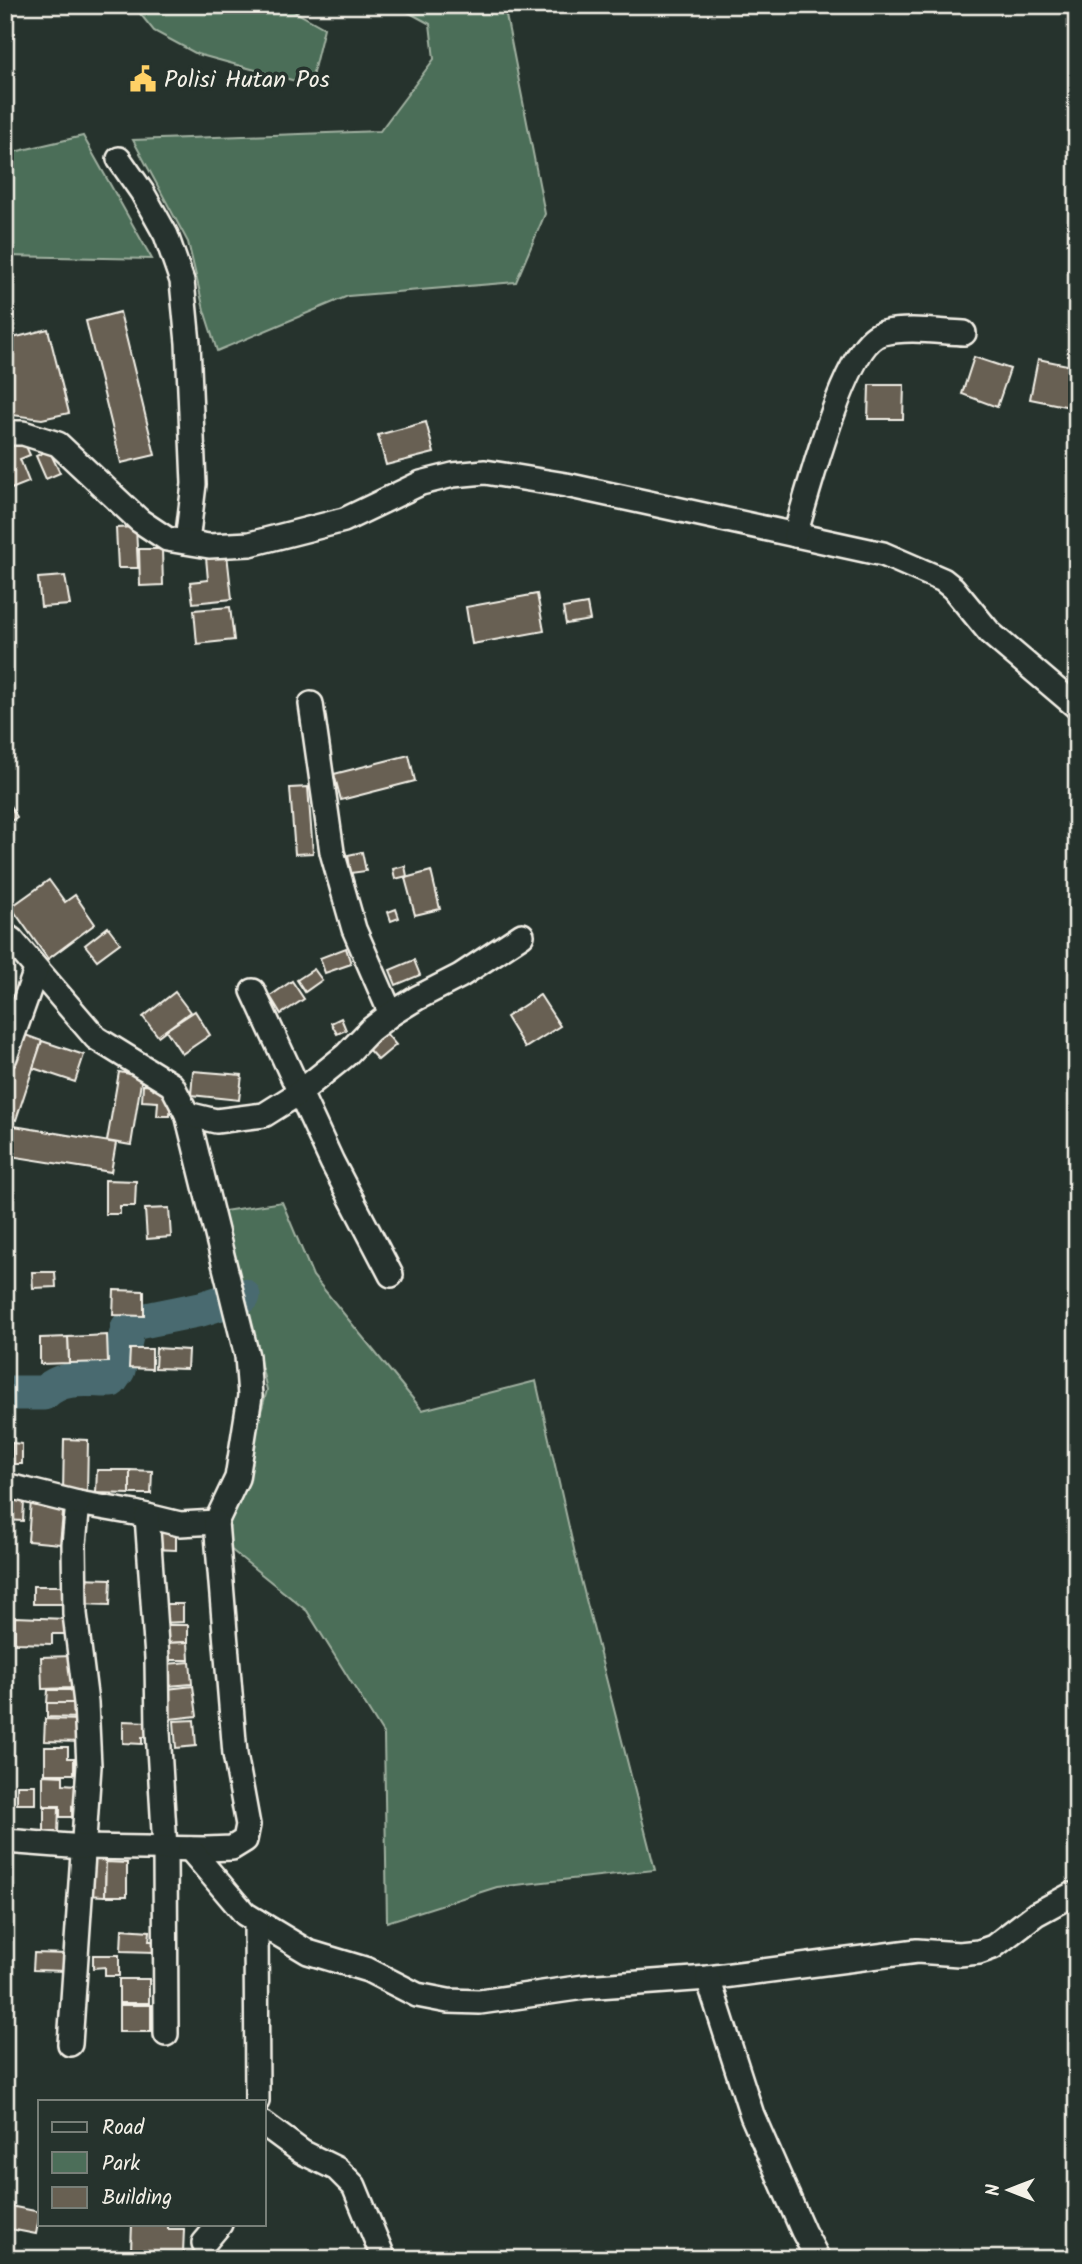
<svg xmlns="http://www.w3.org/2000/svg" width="1082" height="2264" viewBox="0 0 1082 2264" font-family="Kalam,sans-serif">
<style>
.green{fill:#4c6e59;stroke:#a0b0a0;stroke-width:2}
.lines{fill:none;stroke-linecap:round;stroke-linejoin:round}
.river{stroke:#496b6f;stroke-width:35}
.building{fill:#686052;stroke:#f4f1e8;stroke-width:2}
.minor-casing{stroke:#f4f1e8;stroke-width:28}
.minor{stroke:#26332d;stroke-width:23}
.labels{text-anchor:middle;stroke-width:7;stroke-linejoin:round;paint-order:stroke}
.poi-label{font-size:24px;fill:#f4f1e8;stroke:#26332d;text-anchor:start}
</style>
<rect width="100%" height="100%" fill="#26332d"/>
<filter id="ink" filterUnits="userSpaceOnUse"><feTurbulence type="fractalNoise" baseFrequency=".0143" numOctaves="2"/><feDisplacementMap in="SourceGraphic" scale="14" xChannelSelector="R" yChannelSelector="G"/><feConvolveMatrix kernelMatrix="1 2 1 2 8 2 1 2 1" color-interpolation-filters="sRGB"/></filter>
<g filter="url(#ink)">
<g class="green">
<path d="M133,5h150l41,23 -14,57 -113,-31 -43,-23z"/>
<path d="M395,5h109l41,209 -29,68 -168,14 -131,55 -13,-41 -16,-68 -55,-102 247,-9 54,-72 -4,-35z"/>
<path d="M83,136l69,123 -147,-3v-102z"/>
<path d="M282,1202l31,74 109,134 114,-29 44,195 75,294 -158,17 -110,35 -3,-187 -77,-124 -83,-67 43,-154 -43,-179z"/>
</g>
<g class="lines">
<path class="river" d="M5,1393h39c18,-18 44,-13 67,-13l7,-10 10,-42 9,-6 64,-13 42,-13"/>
</g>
<g class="building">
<path d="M120,312l35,143 -34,8 -35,-142z"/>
<path d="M48,329l21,84 -27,6 -37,-5v-74z"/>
<path d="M974,357l36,12 -13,38 -35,-13z"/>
<path d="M1038,359l39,8 -7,40 -40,-8z"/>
<path d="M869,385h35l-1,34h-35z"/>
<path d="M426,422l8,31 -48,12 -8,-30z"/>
<path d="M13,437l2,8 9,-3 6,13 -10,4 9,23 -23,9 -1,-51z"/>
<path d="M49,450l11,23 -14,6 -10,-23z"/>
<path d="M136,527l2,41h-20l-2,-40z"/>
<path d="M139,549h23l1,36 -23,1z"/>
<path d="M227,554l5,45 -39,4 -3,-21 18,-2 -2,-23z"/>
<path d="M65,576l5,29 -29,2 -3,-29z"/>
<path d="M537,594l7,37 -72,13 -6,-37z"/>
<path d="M587,604l3,16 -24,4 -3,-16z"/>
<path d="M230,607l4,33 -37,4 -3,-34z"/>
<path d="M409,755l6,26 -74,19 -7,-26z"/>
<path d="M308,787l5,66 -18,1 -5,-66z"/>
<path d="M5,798l12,19 -12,8z"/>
<path d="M362,852l4,19 -15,2 -3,-18z"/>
<path d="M405,866l2,10 -12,3 -2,-10z"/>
<path d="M431,871l9,38 -25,6 -10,-37z"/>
<path d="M49,880l16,22 10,-7 20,29 -47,35 -37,-52z"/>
<path d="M396,909l3,9 -8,3 -3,-9z"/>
<path d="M108,927l12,16 -23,17 -12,-15z"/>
<path d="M346,948l5,16 -26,9 -5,-15z"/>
<path d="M414,960l6,15 -24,10 -6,-15z"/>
<path d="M314,969l8,11 -17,12 -8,-12z"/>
<path d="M292,981l12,18 -23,15 -11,-18z"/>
<path d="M175,992l15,20 -32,24 -15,-19z"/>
<path d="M540,995l20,31 -35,22 -19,-31z"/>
<path d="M195,1011l15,24 -28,19 -16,-24z"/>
<path d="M341,1018l5,12 -9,4 -6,-11z"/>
<path d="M17,1032l25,9 -26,79 -11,-4v-49z"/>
<path d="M385,1032l11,13 -18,15 -11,-12z"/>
<path d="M42,1041l42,14 -9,27 -42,-14z"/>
<path d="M193,1071l49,4 -3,25 -48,-5z"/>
<path d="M119,1072l23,4 -11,69 -24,-4z"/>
<path d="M143,1085l24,1 4,11 -1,19h-13l1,-14 -16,-1z"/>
<path d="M5,1119l6,2 -6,30z"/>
<path d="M14,1126l102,17 -5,29 -101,-16z"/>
<path d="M105,1180l31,1 -1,25h-15v8h-15z"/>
<path d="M169,1208l2,29 -24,2 -2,-30z"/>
<path d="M32,1272h23l1,15 -23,1z"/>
<path d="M114,1290l30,1v25l-31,-1z"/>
<path d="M107,1335l1,27 -39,1 -1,-26z"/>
<path d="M68,1337l1,26 -29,1v-26z"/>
<path d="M156,1348l32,2 -1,19 -32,-1z"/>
<path d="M130,1349h22v20l-23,-1z"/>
<path d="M64,1439l24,1 -1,53h-24z"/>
<path d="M12,1443l10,1v20h-10z"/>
<path d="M97,1470h33v24l-34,-1z"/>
<path d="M130,1470l22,1 -1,23h-21z"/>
<path d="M5,1496h10v4l9,1 -1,20 -18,-1z"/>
<path d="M31,1500l33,3 -4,41 -32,-3z"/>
<path d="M153,1531h23v19l-24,-1z"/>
<path d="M78,1578l33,1 -1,26 -32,-1z"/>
<rect x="33" y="1586" width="29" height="18"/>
<path d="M160,1604h23v18l-23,1z"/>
<path d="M15,1617l51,2v15h-14v10l-37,-1z"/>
<path d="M166,1625h22v17l-22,1z"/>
<path d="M188,1642l1,18h-23v-17z"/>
<path d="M72,1656l1,32 -31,1 -1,-32z"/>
<path d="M190,1662l2,22 -24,2 -2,-22z"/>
<path d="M193,1686l4,30 -27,3 -3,-30z"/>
<path d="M48,1690h32v13h-33z"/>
<path d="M47,1703h33v15l-33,-1z"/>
<path d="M45,1719l36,1v22l-37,-1z"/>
<path d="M194,1720l2,26 -20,2 -2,-27z"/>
<path d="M123,1721l25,1 -1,15h-5v7l-19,-1z"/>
<path d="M45,1747h23v11h6v16h-29z"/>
<path d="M43,1775l20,1v8l13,1 -1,22 -3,-1v11h-12v-11h-17z"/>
<rect x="17" y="1785" width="18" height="19"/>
<path d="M44,1807h15l-1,26h-14z"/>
<path d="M85,1855h21l-1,41 -21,-1z"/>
<path d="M106,1862l21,1v33h-22z"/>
<path d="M122,1929l28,2 -1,10h6l-1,11 -33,-1z"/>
<path d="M34,1953l34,1 -1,17 -34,-1z"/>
<path d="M93,1955h26v21h-14v-9l-12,1z"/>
<rect x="119" y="1979" width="30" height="24"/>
<rect x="119" y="2005" width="32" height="27"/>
<path d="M5,2205l35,7 -4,22 -31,-6z"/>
<path d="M132,2224h36v5h16l-1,24 -52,-2z"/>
</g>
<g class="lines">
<g class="minor-casing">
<g id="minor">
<path d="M119,159l23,33 24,43 16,46 6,62 6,141 -7,58"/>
<path d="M5,433h18l35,11 82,77 27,18 42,7 41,-2 94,-24 77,-37 32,-8 32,-3 81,13 317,69 60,26 10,8 37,45 87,74"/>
<path d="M795,535c12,-38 50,-194 88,-202 25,-6 56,-1 81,0"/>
<path d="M311,704l21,148 22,77 37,85"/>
<path d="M5,935l7,5 84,98 76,47 15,29 60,242 3,40 -13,82 -21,44 -36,2 -45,-11 -57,-10 -4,41 1,70 11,89 3,63 -19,278"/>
<path d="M253,991l79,171 59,113"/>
<path d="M5,1057l31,-87"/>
<path d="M187,1114l29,7 48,-6 35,-22 47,-38 24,-25 21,-16 26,-16 43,-22 62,-41"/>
<path d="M5,1485l73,18"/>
<path d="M147,1516l10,142 1,73 7,117 1,186"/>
<path d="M5,1841l78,6 123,2 26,-1 13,-8 3,-15 -13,-71 -19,-232"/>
<path d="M190,1849l55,65 63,38 60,18 49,25 31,6 32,1 104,-15 124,-9 209,-27 42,3 20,-2 14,-5 43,-33 35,-19"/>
<path d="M256,1921l1,180"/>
<path d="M708,1978l44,137 51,116 15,28"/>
<path d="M264,2124l38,28 35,17 17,17 30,73"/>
<path d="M204,2243l16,-19"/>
</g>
</g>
<use href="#minor" class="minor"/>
</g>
</g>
<defs>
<g id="civic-bare" transform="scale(2.1)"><path d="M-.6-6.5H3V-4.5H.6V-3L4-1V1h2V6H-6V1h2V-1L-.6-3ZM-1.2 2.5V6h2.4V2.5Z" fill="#ffd166" stroke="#26332d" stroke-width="2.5" paint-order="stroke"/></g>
</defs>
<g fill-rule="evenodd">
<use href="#civic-bare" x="143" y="79"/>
</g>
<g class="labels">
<g class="poi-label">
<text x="164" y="87">Polisi Hutan Pos</text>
</g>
</g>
<rect width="1082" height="2264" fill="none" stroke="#26332d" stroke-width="28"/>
<rect x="14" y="14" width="1054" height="2236" fill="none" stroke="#f4f1e8" stroke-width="2.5" filter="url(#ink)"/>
<rect x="38" y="2100" width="228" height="126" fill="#26332d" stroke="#787f78" stroke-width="2"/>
<rect x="52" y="2122" width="35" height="10" fill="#26332d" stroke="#787f78" stroke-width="2"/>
<text x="102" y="2134" font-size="21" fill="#f4f1e8">Road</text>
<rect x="52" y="2152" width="35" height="21" fill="#4c6e59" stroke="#787f78" stroke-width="2"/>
<text x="102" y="2170" font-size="21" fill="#f4f1e8">Park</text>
<rect x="52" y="2187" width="35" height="21" fill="#686052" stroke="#787f78" stroke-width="2"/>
<text x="102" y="2204" font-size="21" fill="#f4f1e8">Building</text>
<g transform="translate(1009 2190) rotate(270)" stroke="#26332d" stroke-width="5" paint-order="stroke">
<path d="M0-5L12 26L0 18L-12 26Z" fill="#f4f1e8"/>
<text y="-10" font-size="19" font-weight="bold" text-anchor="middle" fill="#f4f1e8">N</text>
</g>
</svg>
